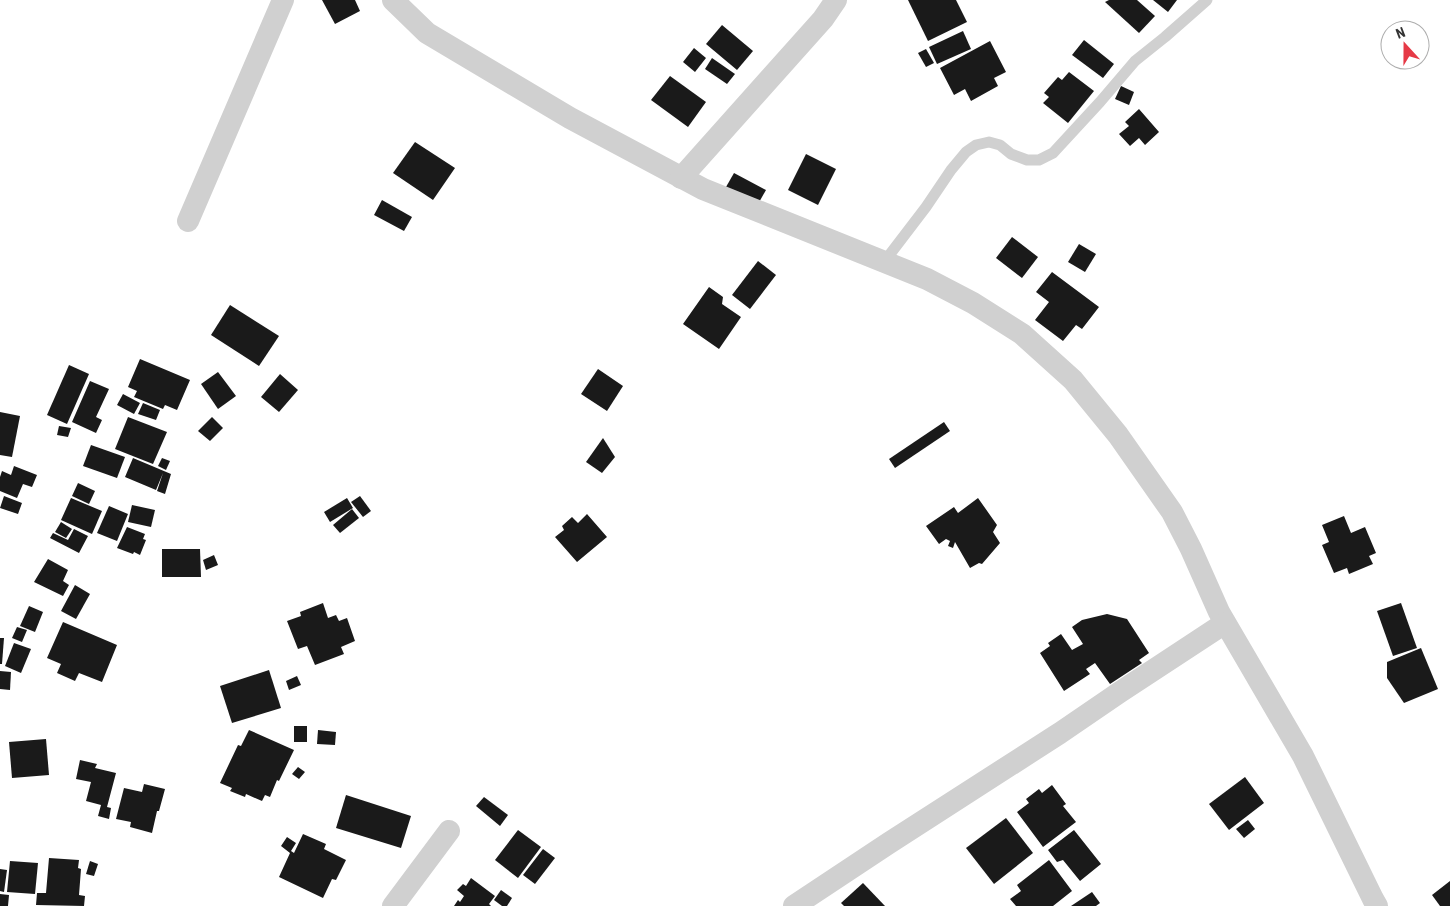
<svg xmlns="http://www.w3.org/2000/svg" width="1450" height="906" viewBox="0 0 1450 906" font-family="'Roboto Condensed',sans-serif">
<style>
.building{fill:#1a1a1a}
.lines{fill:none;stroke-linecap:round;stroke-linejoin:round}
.lane{stroke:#d0d0d0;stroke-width:11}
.street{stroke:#d0d0d0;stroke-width:22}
</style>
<rect width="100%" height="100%" fill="#fff"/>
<g class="building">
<path d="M322,0h33l5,11 -25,13z"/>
<path d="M908,0h48l11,22 -39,19z"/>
<path d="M1109,0h28l18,16 -16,17 -34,-31z"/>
<path d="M1153,0h24l-9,12z"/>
<path d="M722,25l31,26 -16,19 -31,-26z"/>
<path d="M963,31l8,18 -34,15 -8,-17z"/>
<path d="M1084,40l30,24 -11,14 -31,-23z"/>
<path d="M990,41l16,31 -12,6 4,8 -27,15 -6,-12 -11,6 -14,-27z"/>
<path d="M694,48l12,10 -11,14 -12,-10z"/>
<path d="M926,49l8,14 -8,4 -8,-14z"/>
<path d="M712,58l23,16 -8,10 -22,-15z"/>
<path d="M1069,72l25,19 -26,32 -25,-20 6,-6 -5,-4 14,-16 4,3z"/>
<path d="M670,76l36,26 -18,25 -37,-27z"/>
<path d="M1121,86l13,6 -5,13 -14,-6z"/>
<path d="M1139,109l20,23 -14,13 -6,-7 -9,8 -11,-12 10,-8 -4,-4z"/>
<path d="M415,142l40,26 -22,32 -40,-27z"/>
<path d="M806,154l30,15 -18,36 -30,-15z"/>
<path d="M734,173l32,17 -8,14 -32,-17z"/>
<path d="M382,200l30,17 -8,14 -30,-16z"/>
<path d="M1012,237l26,20 -16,21 -26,-20z"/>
<path d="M1079,244l17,10 -11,18 -17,-10z"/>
<path d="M758,261l18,14 -26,34 -18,-14z"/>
<path d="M1052,272l47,35 -17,22 -6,-4 -13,16 -28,-21 14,-18 -13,-10z"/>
<path d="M709,287l14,10 -1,7 19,13 -22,32 -36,-25z"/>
<path d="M230,305l49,31 -20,30 -48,-31z"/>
<path d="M140,359l50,21 -13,30 -12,-5 -2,4 -29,-12 3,-6 -9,-4z"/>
<path d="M69,365l20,9 -22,50 -20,-9z"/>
<path d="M598,369l25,17 -16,25 -26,-17z"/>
<path d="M218,372l18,24 -18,13 -17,-25z"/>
<path d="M280,374l18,16 -19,22 -18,-15z"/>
<path d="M90,381l19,8 -13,28 6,3 -6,13 -24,-11z"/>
<path d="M123,394l17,9 -6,11 -17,-9z"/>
<path d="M143,403l17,7 -4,10 -18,-6z"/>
<path d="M0,412l20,4 -8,41 -12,-2z"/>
<path d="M128,417l39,15 -14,32 -38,-15z"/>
<path d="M212,417l11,11 -13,13 -12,-10z"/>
<path d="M944,422l6,9 -55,37 -6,-9z"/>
<path d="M59,426l12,2 -3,9 -11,-2z"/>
<path d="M603,438l12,19 -13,16 -16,-11z"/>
<path d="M91,445l34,12 -8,21 -34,-12z"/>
<path d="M133,458l38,16 -6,20 -8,-3 6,-18 -7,17 -31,-13z"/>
<path d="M162,458l8,3 -4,9 -8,-4z"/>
<path d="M14,466l23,9 -5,12 -9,-3 -6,14 -17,-7v-14l2,-6 9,4z"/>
<path d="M78,483l17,8 -6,13 -17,-8z"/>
<path d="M4,496l18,7 -4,11 -18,-6z"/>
<path d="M360,496l11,15 -8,6 -12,-15z"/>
<path d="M71,498l31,13 -10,23 -31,-14z"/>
<path d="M347,498l6,10 -23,14 -6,-10z"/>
<path d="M978,498l19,27 -4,7 7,11 -18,21 -3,-1 -9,5 -15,-26 -2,6 -5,-2 2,-5 -4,-2 -7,5 -13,-18 28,-19 4,6z"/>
<path d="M132,505l23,5 -4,17 -23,-5z"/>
<path d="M109,506l19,8 -11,27 -20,-8z"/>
<path d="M352,509l7,9 -19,15 -7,-8z"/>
<path d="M587,514l20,23 -30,25 -22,-25 9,-7 -2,-4 10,-9 6,6z"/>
<path d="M1344,516l7,17 14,-6 11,26 -7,3 4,8 -24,10 -2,-6 -13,5 -12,-28 7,-3 -7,-17z"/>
<path d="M61,522l11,7 -6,9 -11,-6z"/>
<path d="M127,527l18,7 -2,5 3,1 -6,15 -6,-3 -1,2 -16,-6z"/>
<path d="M74,529l14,7 -9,17 -29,-15 3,-5 15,7z"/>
<path d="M162,549h38l1,28h-39z"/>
<path d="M214,555l4,10 -12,5 -3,-10z"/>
<path d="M48,559l20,11 -5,11 6,4 -6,11 -29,-14z"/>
<path d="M75,585l15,9 -14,25 -15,-8z"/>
<path d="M323,603l5,15 8,-3 3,6 8,-3 8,23 -14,6 3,7 -29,11 -8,-19 -9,3 -11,-28 14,-5 -1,-4z"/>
<path d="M1401,603l16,45 -24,8 -16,-45z"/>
<path d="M29,606l14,6 -8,20 -15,-6z"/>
<path d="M1107,614l20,5 22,34 -10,7 3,3 -32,21 -15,-21 -9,6 4,5 -26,17 -24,-38 10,-7 -2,-3 13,-9 11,16 11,-6 -11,-17 10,-7z"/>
<path d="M63,622l54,23 -15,37 -23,-9 -4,8 -18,-8 4,-9 -14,-6z"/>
<path d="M17,627l10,3 -5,12 -10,-4z"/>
<path d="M0,638h4l-2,26h-2z"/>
<path d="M14,643l17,6 -10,24 -16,-7z"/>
<path d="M1421,648l17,41 -34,14 -17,-25v-16z"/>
<path d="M269,670l12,38 -49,15 -12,-37z"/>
<path d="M0,671l11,1 -1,18 -10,-1z"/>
<path d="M297,676l4,9 -12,5 -3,-9z"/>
<rect x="294" y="726" width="13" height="16"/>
<path d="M249,730l45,20 -15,31 -2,-1 -7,17 -5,-2 -3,6 -16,-7 -1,3 -15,-6 2,-3 -12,-5 18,-38 3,1z"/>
<path d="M318,730l18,2 -1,13 -18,-1z"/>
<path d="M46,739l3,36 -37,3 -3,-36z"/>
<path d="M80,760l17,4 -2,4 21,5 -9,34 4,1 -2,11 -11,-3 3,-11 -15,-4 5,-19 -15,-3z"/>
<path d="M298,767l7,5 -6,7 -7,-5z"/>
<path d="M1245,777l19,26 -35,27 -20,-26z"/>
<path d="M144,784l21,5 -6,22h-2l-5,22 -22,-6 1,-5 -15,-3 8,-31 18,4z"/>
<path d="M1052,785l14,19 -3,2 13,16 -33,25 -26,-35 12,-9 -3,-4 13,-10 3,4z"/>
<path d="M346,795l65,21 -10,32 -65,-20z"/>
<path d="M484,797l24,18 -8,11 -24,-20z"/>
<path d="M1006,818l27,35 -39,31 -28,-36z"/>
<path d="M1248,820l7,9 -11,9 -8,-9z"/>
<path d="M518,830l23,17 -23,31 -23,-18z"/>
<path d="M1074,830l27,34 -21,17 -17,-21 -6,2 -9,-12z"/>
<path d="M303,834l23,10 -2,5 22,11 -10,20 -4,-1 -9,19 -44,-21 11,-24 -9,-7 6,-9 9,6 -5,8 3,2z"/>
<path d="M543,849l12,9 -20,26 -12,-9z"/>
<path d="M49,858l30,2 -1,8 3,1 -2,26 6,1 -1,10 -48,-1 1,-12h9z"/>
<path d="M1049,860l23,31 -19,15h-37l-6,-7 11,-8 -4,-6z"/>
<path d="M10,861l28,2 -3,31 -28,-2z"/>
<path d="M90,861l8,3 -4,12 -8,-2z"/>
<path d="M0,869l7,1 -3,22 -4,-1z"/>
<path d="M471,878l24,18 -6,8 2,2h-37l4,-6 2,2 4,-6 -7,-6 6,-6 3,2z"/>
<path d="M1450,881v25h-10l-8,-11z"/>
<path d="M863,883l22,23h-41l-3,-3z"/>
<path d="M501,890l11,8 -5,8h-5l-8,-6z"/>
<path d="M1092,892l8,11 -4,3h-25z"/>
<path d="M0,894l9,1 -1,11h-8z"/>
</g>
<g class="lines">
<path class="lane" d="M884,262l42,-55 25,-37 15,-18 10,-7 13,-3 11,3 11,9 16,6h12l14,-7 47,-51 35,-41 30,-24 42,-37"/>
<g class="street">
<path d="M393,0l34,33 143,85 133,71 224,90 46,24 49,31 51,46 45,55 54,77 19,37 28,63 84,144 70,143 4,7"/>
<path d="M681,178l142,-159 13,-19"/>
<path d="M188,221l95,-221"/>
<path d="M393,906l56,-75"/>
<path d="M794,906l95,-63 171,-110 60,-41 105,-69"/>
</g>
</g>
<g transform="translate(1405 45) rotate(339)"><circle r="24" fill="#ffffff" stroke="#adadad"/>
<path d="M0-4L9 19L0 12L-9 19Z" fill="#e63946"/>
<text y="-8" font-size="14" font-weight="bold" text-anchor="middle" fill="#333333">N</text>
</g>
</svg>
